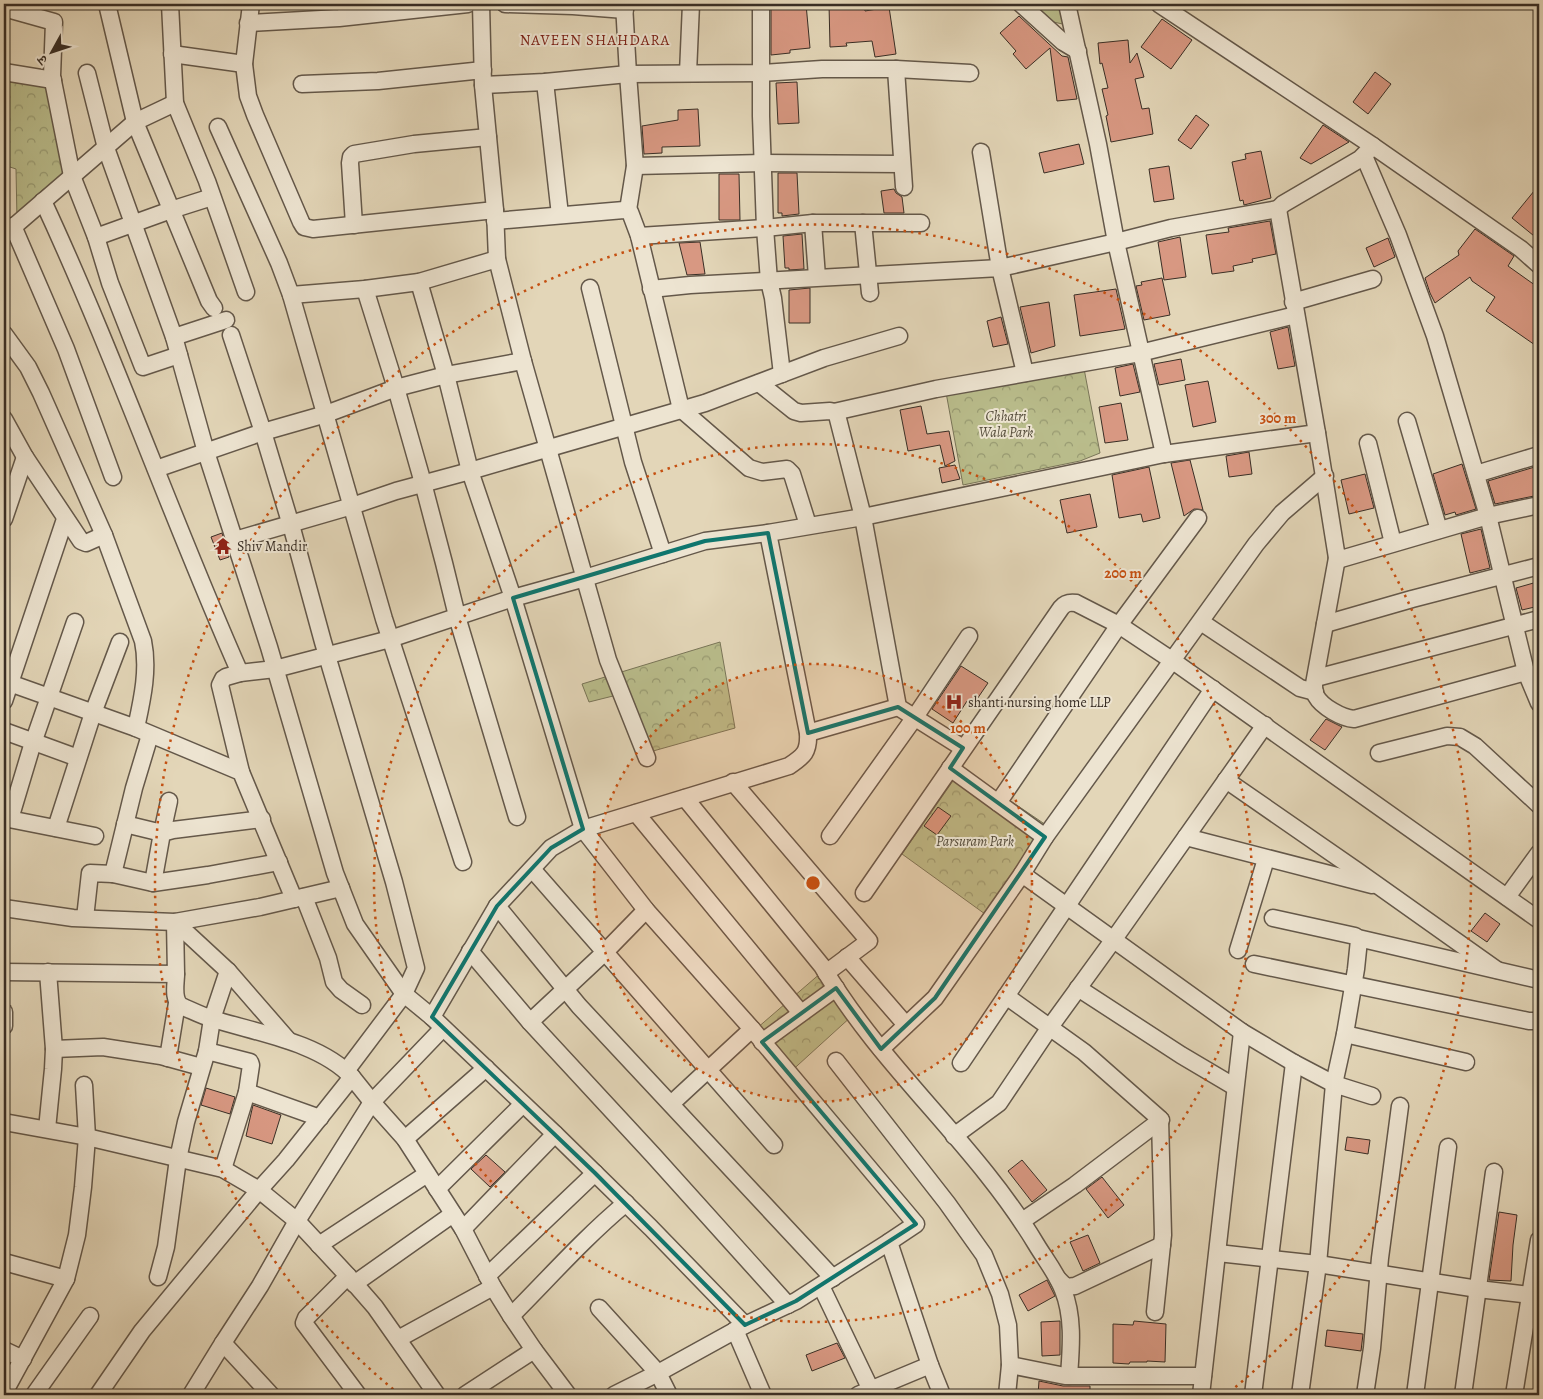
<svg xmlns="http://www.w3.org/2000/svg" width="1543" height="1399" viewBox="0 0 1543 1399" font-family="Alegreya,'Noto Serif Devanagari',serif">
<style>
.park{fill:url(#park-crowns);stroke:#797558}
.building{fill:#d89882;stroke:#392e25}
.lines{fill:none;stroke-linecap:round;stroke-linejoin:round}
.street-casing{stroke:#64584a;stroke-width:19}
.street{stroke:#ede4d1;stroke-width:16}
.marked{fill:none;stroke:#0f766e;stroke-width:4;stroke-linejoin:round}
.ring{fill:none;stroke:#c55011;stroke-width:2.5;stroke-dasharray:2.5 5}
.labels{text-anchor:middle;stroke-width:4;stroke-linejoin:round;paint-order:stroke}
.park-label{font-size:14px;font-style:italic;fill:#534a39;stroke:#ede4d1}
.poi-label{font-size:14px;fill:#392e25;stroke:#ede4d1;text-anchor:start}
.neighbourhood-label{font-size:15px;letter-spacing:1px;fill:#7a1f14;stroke:#ede4d1}
.centre{fill:#c55011;stroke:#ede4d1;stroke-width:2.5}
.ring-label{font-size:15px;text-anchor:middle;font-weight:bold;fill:#c55011;stroke:#ede4d1;stroke-width:4;stroke-linejoin:round;paint-order:stroke}
</style>
<defs>
<pattern id="park-crowns" width="20" height="18" patternUnits="userSpaceOnUse" patternTransform="scale(1.25)"><rect width="20" height="18" fill="#b9bc8b"/><path d="M2 6a3 3 0 1 1 6 0M12 15a3 3 0 1 1 6 0" fill="none" stroke="#979971"/></pattern>
</defs>
<rect width="100%" height="100%" fill="#e3d6b8"/>
<filter id="stains"><feTurbulence type="fractalNoise" baseFrequency=".004" numOctaves="4"/><feColorMatrix values="0 0 0 0 .2 0 0 0 0 .09 0 0 0 0 .02 0 0 0 .5 -.17"/></filter>
<radialGradient id="worn" r=".72"><stop offset=".6" stop-color="#630" stop-opacity="0"/><stop offset="1" stop-color="#630" stop-opacity=".3"/></radialGradient>
<g class="park">
<path d="M1034,4h42l2,18 -2,5 -27,-6z"/>
<path d="M4,76l47,1 21,93 -31,21 -24,29 -1,-51 -12,-4z"/>
<path d="M1082,358l18,95 -20,8 -117,24 -18,-98z"/>
<path d="M720,642l15,86 -89,25 -21,-60 -36,9 -7,-18z"/>
<path d="M962,768l87,59 -64,87 -83,-60z"/>
<path d="M822,972l31,43 -66,60 -38,-40z"/>
</g>
<g class="building">
<path d="M787,4h19l4,44 -20,2v3l-19,2v-46l16,-2z"/>
<path d="M829,4h35l1,7 24,-4 7,47 -21,3 -3,-16 -26,2 1,3 -17,1z"/>
<path d="M1019,16l43,40 6,1 9,42 -20,2 -7,-53 -24,21 -13,-15 3,-3 -16,-18z"/>
<path d="M1162,19l30,21 -21,29 -30,-22z"/>
<path d="M1128,40l2,23 7,-10 7,24 -9,2 7,30 7,-1 4,26 -42,8 -5,-26 2,-1 -6,-26 6,-1 -6,-25 -2,1 -2,-21z"/>
<path d="M1375,72l16,12 -23,30 -15,-12z"/>
<path d="M797,82l2,41 -21,1 -2,-41z"/>
<path d="M698,109l2,37 -38,1v6l-18,1 -2,-28 36,-6v-10z"/>
<path d="M1196,115l13,10 -18,24 -13,-9z"/>
<path d="M1323,125l26,17 -38,22 -11,-6z"/>
<path d="M1079,144l5,20 -40,9 -5,-20z"/>
<path d="M1261,151l10,47 -27,7 -1,-5 -3,1 -8,-39 14,-3 -1,-5z"/>
<path d="M1169,166l5,33 -20,3 -5,-33z"/>
<path d="M778,173h19l2,41 -17,2v-3h-4z"/>
<path d="M719,174h20l1,46h-21z"/>
<path d="M1539,185v55l-27,-22z"/>
<path d="M894,189l2,4 6,4 2,16h-20l-3,-22z"/>
<path d="M1270,221l6,33 -24,5 1,3 -20,4 1,5 -22,3 -6,-39 23,-3 -1,-4z"/>
<path d="M1475,229l39,27 -6,10 31,22v51l-4,6 -49,-34 9,-14 -23,-16 -2,-4 -35,26 -5,-10 -5,-15 34,-23 -1,-4z"/>
<path d="M802,234l2,35 -15,1v-2h-4l-2,-32z"/>
<path d="M1180,237l6,40 -22,3 -6,-38z"/>
<path d="M1388,238l7,19 -21,10 -8,-19z"/>
<path d="M700,242l5,32 -18,1 -8,-32z"/>
<path d="M1162,278l8,37 -26,5 -8,-34 6,-1 -1,-3z"/>
<path d="M810,288v35h-21v-33z"/>
<path d="M1116,289l9,40 -45,7 -6,-41z"/>
<path d="M1049,302l6,44 -24,7 -11,-46z"/>
<path d="M1001,317l7,27 -15,3 -6,-26z"/>
<path d="M1288,327l7,39 -17,3 -8,-37z"/>
<path d="M1181,359l4,21 -26,5 -5,-21z"/>
<path d="M1133,364l7,28 -20,4 -5,-28z"/>
<path d="M1208,381l8,41 -23,5 -8,-42z"/>
<path d="M1121,403l7,37 -23,3 -6,-36z"/>
<path d="M921,406l6,28 22,-3 6,30 -10,5 -5,-21 -32,6 -8,-41z"/>
<path d="M1249,452l3,22 -23,3 -3,-21z"/>
<path d="M1190,460l13,50 -9,-1 -10,7 -13,-53z"/>
<path d="M1462,464l14,45 -20,6 -1,-3 -10,3 -12,-41z"/>
<path d="M955,465l5,14 -18,4 -3,-15z"/>
<path d="M1538,466l1,29 -44,9 -7,-23z"/>
<path d="M1149,467l11,51 -17,4 -2,-8 -22,4 -7,-43z"/>
<path d="M1365,474l9,34 -25,6 -8,-34z"/>
<path d="M1090,494l7,33 -30,6 -7,-33z"/>
<path d="M1481,529l9,39 -20,5 -9,-39z"/>
<path d="M222,533l7,24 -9,3 -9,-23z"/>
<path d="M1537,582l2,7v17l-17,4 -6,-22z"/>
<path d="M961,666l27,17 -15,22 -6,-4 -14,22 -21,-14z"/>
<path d="M1326,719l16,8 -17,23 -15,-10z"/>
<path d="M938,807l13,9 -14,19 -13,-9z"/>
<path d="M1485,913l15,11 -13,18 -16,-11z"/>
<path d="M206,1088l29,9 -5,17 -29,-9z"/>
<path d="M253,1105l28,10 -9,29 -26,-8z"/>
<path d="M1347,1137l23,3 -2,14 -23,-4z"/>
<path d="M486,1155l19,17 -15,15 -19,-18z"/>
<path d="M1022,1160l25,30 -15,12 -24,-31z"/>
<path d="M1102,1177l22,28 -16,13 -22,-29z"/>
<path d="M1499,1212l18,3 -4,30 -2,36 -22,-1z"/>
<path d="M1088,1235l12,28 -17,8 -13,-29z"/>
<path d="M1047,1280l8,16 -27,15 -9,-16z"/>
<path d="M1060,1321v34l-18,1 -1,-34z"/>
<path d="M1134,1321l32,3 -1,38 -18,-1v1h-17l-1,2 -16,-1v-39l20,1z"/>
<path d="M1327,1330l36,4 -2,17 -36,-5z"/>
<path d="M837,1343l8,15 -33,13 -6,-16z"/>
<path d="M1039,1381l24,5h27v9h-52z"/>
</g>
<g class="lines">
<g class="street-casing">
<g id="street">
<path d="M107,4l28,118 74,179 5,7"/>
<path d="M170,4l5,99 32,78 39,111"/>
<path d="M251,4l-7,60 4,32 7,19 46,107 3,5 9,2 182,-19"/>
<path d="M481,4l2,81 12,125 2,49 26,102 85,299 39,98"/>
<path d="M505,4l68,2 52,4"/>
<path d="M624,4l4,70 7,92 -7,44"/>
<path d="M761,4v112l4,112 4,53 4,17 9,76"/>
<path d="M1021,4l42,38 15,9"/>
<path d="M1067,4l31,140 18,98 48,212"/>
<path d="M1159,4l214,142 148,103 18,16"/>
<path d="M4,8l50,14 -2,54 20,100 24,61 14,46 33,84 36,-12"/>
<path d="M248,23l91,-5 129,-14"/>
<path d="M172,54l72,10"/>
<path d="M896,69l8,118"/>
<path d="M4,72l49,8"/>
<path d="M87,73l19,75 68,189 32,115 63,195 66,226 20,51 49,70 28,23 123,117 96,94 94,97"/>
<path d="M688,73l3,-69"/>
<path d="M545,82l15,133"/>
<path d="M302,84l76,-3 105,-11"/>
<path d="M483,85l62,-3 83,-8 133,-1 61,-4h74l74,4"/>
<path d="M218,127l61,136 12,32 93,324 79,243"/>
<path d="M981,152l19,116 116,-26 55,-14 107,-19"/>
<path d="M1364,156l34,79 37,101 53,180 38,156 13,31"/>
<path d="M635,166l128,-3 138,1"/>
<path d="M43,201c72,155 128,316 197,472"/>
<path d="M495,221l129,-11 6,2 9,24 42,173 68,59 13,4 25,-3 5,5 16,51"/>
<path d="M813,223l4,54"/>
<path d="M863,223l7,70"/>
<path d="M354,225l-4,-62 1,-6 3,-3 60,-10 74,-7"/>
<path d="M13,226l53,123 47,128"/>
<path d="M4,235l131,-113 40,-19"/>
<path d="M639,236l126,-8 48,-5h108"/>
<path d="M96,237l75,-27 41,-13"/>
<path d="M419,282l27,93 24,96 43,127 70,231 63,81 106,119 164,195 -27,18 -93,59 -51,24 -87,48 -44,22"/>
<path d="M590,288l43,174 30,92"/>
<path d="M365,289l31,99 27,95 21,80 14,57 59,197"/>
<path d="M651,289l39,-4 310,-17 25,105"/>
<path d="M291,295l74,-6 54,-7 78,-23"/>
<path d="M1293,302l80,-23"/>
<path d="M4,334l24,33 13,26 63,142 39,106c6,29 -1,59 -7,87"/>
<path d="M231,335l32,97 30,100 30,110 71,240 22,86 -12,26 -58,77"/>
<path d="M174,337l52,-17"/>
<path d="M759,383l35,28 7,2 29,-2 4,1 3,3 26,102 35,190 65,41"/>
<path d="M834,412l102,-23 204,-36 156,-38"/>
<path d="M4,419l21,38 56,84 5,2 18,-8"/>
<path d="M1407,421l32,109"/>
<path d="M1317,433l20,125 4,1 147,-43 51,-11"/>
<path d="M1368,443l25,100"/>
<path d="M156,469l107,-37 63,-18 70,-26 50,-13 77,-14"/>
<path d="M1476,474l63,-19"/>
<path d="M4,519l21,-62"/>
<path d="M235,540l117,-34 44,-15 74,-20 235,-68 119,-45 75,-22"/>
<path d="M1337,558l-23,126c0,4 0,8 2,12 6,11 26,22 38,23l172,-47"/>
<path d="M1201,622l99,66 15,4"/>
<path d="M1325,624l87,-25 127,-33"/>
<path d="M1316,678l223,-59"/>
<path d="M4,681l132,47 105,44 53,127"/>
<path d="M4,701l61,-182"/>
<path d="M4,731l74,27"/>
<path d="M808,733l90,-26"/>
<path d="M1379,753l68,-17 13,1 15,9 64,59"/>
<path d="M950,768l95,69"/>
<path d="M241,772l-21,-87 3,-6 3,-2 14,-4 35,-4 115,-30 123,-41 72,-20 120,-37 63,-8"/>
<path d="M1226,780l130,90 141,100"/>
<path d="M733,782l136,159 -43,32"/>
<path d="M685,798l137,168c60,102 154,178 214,278 9,15 21,30 27,46 11,27 8,58 6,86"/>
<path d="M998,803l121,-178 79,-107"/>
<path d="M636,813l165,200"/>
<path d="M4,818l91,18"/>
<path d="M10,819l21,-70 44,-127"/>
<path d="M125,824l37,9 7,-32"/>
<path d="M56,828l37,-115 27,-71"/>
<path d="M830,836l85,-119 54,-81"/>
<path d="M1186,837l186,48"/>
<path d="M532,869l242,276"/>
<path d="M113,874l21,-86 16,-53"/>
<path d="M1022,874l220,158 52,31 40,21 38,12"/>
<path d="M153,883l9,-50 11,-3 89,-11"/>
<path d="M864,893l197,-285c4,-5 8,-6 15,-5l43,22 54,36 366,259"/>
<path d="M304,897l24,61 6,24 7,8 21,15"/>
<path d="M1507,897l32,-44"/>
<path d="M497,906l82,100 254,272"/>
<path d="M4,908l69,10 102,4 53,49 60,69"/>
<path d="M85,918l5,-45 23,1 40,9 55,-8 71,-13"/>
<path d="M1273,918l82,18 4,4 -3,29 -11,65 -11,50 -16,180 -18,131"/>
<path d="M1358,938l181,42"/>
<path d="M1238,950l28,-91"/>
<path d="M470,951l60,71 123,133 135,150"/>
<path d="M847,957l59,68"/>
<path d="M1254,964l275,57h10"/>
<path d="M4,972l172,2 -1,-52 85,-15 81,-19"/>
<path d="M48,972l6,77 49,-2 58,9 40,11"/>
<path d="M1078,988l103,67 54,32"/>
<path d="M1006,996l78,56 76,67 3,116 -8,77"/>
<path d="M4,1012v14"/>
<path d="M432,1017l65,-111 54,-58 32,-19 206,-63c15,-10 20,-14 19,-33l-40,-200 95,-16 301,-63 153,-21 -39,-224 5,-5 77,-45 13,-13"/>
<path d="M530,1022l75,-70 41,-42"/>
<path d="M1345,1034l121,28"/>
<path d="M762,1042l74,-54"/>
<path d="M881,1049l54,-51 87,-124 23,-37 211,-293 26,-31 43,-37"/>
<path d="M207,1051l43,11 1,3 -4,27"/>
<path d="M168,1058l9,-55"/>
<path d="M836,1061l111,142 37,52 16,39 8,31 2,40 -3,30"/>
<path d="M961,1063l252,-374"/>
<path d="M352,1077l20,25 33,37 58,90 30,58 18,29 23,34 34,45"/>
<path d="M671,1104l81,-75"/>
<path d="M4,1122l83,15 136,32 36,21 38,31 51,55 27,31 62,88"/>
<path d="M47,1129l6,-60 1,-20"/>
<path d="M954,1136l45,-33 51,-76 64,-88 151,-214"/>
<path d="M405,1139l81,-71"/>
<path d="M223,1169l24,-77 73,26"/>
<path d="M437,1189l86,-85"/>
<path d="M1022,1221l53,-36 86,-65"/>
<path d="M463,1229l92,-95"/>
<path d="M889,1242l41,123 12,30"/>
<path d="M319,1245l108,-71"/>
<path d="M1218,1253l100,11 160,25 61,7"/>
<path d="M4,1262l62,17"/>
<path d="M348,1276l-42,42 -2,5 54,72"/>
<path d="M487,1276l108,-103"/>
<path d="M158,1277l8,-30 12,-88 8,-37 21,-71 5,-32 16,-48"/>
<path d="M1058,1279l8,8 9,-1 87,-41"/>
<path d="M354,1284l99,-70"/>
<path d="M821,1286l50,104"/>
<path d="M599,1308l59,65 11,22"/>
<path d="M511,1316c38,-38 73,-78 115,-113"/>
<path d="M735,1330l28,65"/>
<path d="M398,1339l95,-52"/>
<path d="M223,1343l48,52"/>
<path d="M4,1350l19,9"/>
<path d="M1010,1365l55,11h138"/>
<path d="M4,1393l62,-114 11,-44 6,-48 4,-50 -3,-52"/>
<path d="M34,1395l56,-79"/>
<path d="M98,1395l44,-64 117,-141 27,-30 66,-83c-33,-35 -95,-44 -139,-58 -11,-3 -22,-9 -32,-13 -9,-7 -5,-22 -5,-32"/>
<path d="M191,1395l32,-52 37,-57 37,-65 75,-119 71,-74"/>
<path d="M465,1395l69,-45"/>
<path d="M858,1395l72,-30"/>
<path d="M1201,1395l41,-363"/>
<path d="M1253,1395l41,-332"/>
<path d="M1365,1395l7,-47 8,-90 20,-152"/>
<path d="M1415,1395l33,-248"/>
<path d="M1463,1395l31,-223"/>
<path d="M1514,1395l25,-155"/>
</g>
</g>
<use href="#street" class="street"/>
</g>
<path class="marked" d="M768,533l40,200 90,-26 65,41 -13,20 95,69 -110,161 -54,51 -45,-61 -74,54 154,182 -120,77 -51,24 -150,-152 -163,-156 65,-111 54,-58 32,-19 -70,-231 192,-57z"/>
<circle cx="813" cy="883" r="219" fill="#c55011" fill-opacity=".12"/>
<g class="ring">
<circle cx="813" cy="883" r="219"/>
<circle cx="813" cy="883" r="439"/>
<path d="M399 1394A658 658 0 1 1 1227 1394"/>
</g>
<defs>
<g id="temple-bare" transform="scale(1.35)"><path d="M0-6L5-2H3V0L6.5 2.5H4V6H1.5V3h-3V6H-4V2.5H-6.5L-3 0V-2H-5Z" fill="#8f2418" stroke="#ede4d1" stroke-width="2.5" paint-order="stroke"/></g>
<g id="hospital-bare" transform="scale(1.35)"><path d="M-5-5h3v3.5h4V-5h3V5h-3V1.5h-4V5h-3Z" fill="#8f2418" stroke="#ede4d1" stroke-width="2.5" paint-order="stroke"/></g>
</defs>
<g fill-rule="evenodd">
<use href="#temple-bare" x="223" y="546"/>
<use href="#hospital-bare" x="954" y="702"/>
</g>
<g class="labels">
<g class="park-label">
<text x="1006" y="421">Chhatri<tspan x="1006" dy="16">Wala Park</tspan></text>
<text x="975" y="846">Parsuram Park</text>
</g>
<g class="poi-label">
<text x="237" y="551">Shiv Mandir</text>
<text x="968" y="707">shanti nursing home LLP</text>
</g>
<g class="neighbourhood-label">
<text x="595" y="45">NAVEEN SHAHDARA</text>
</g>
</g>
<circle cx="813" cy="883" r="8" class="centre"/>
<g class="ring-label">
<text x="1278" y="423">300 m</text>
<text x="1123" y="578">200 m</text>
<text x="968" y="733">100 m</text>
</g>
<rect width="1543" height="1399" fill="none" stroke="#e3d6b8" stroke-width="20"/>
<rect x="5" y="5" width="1533" height="1389" fill="none" stroke="#392e25" stroke-width="2.5"/>
<rect x="10" y="10" width="1523" height="1379" fill="none" stroke="#392e25"/>
<g transform="translate(52 52) rotate(230)" stroke="#ede4d1" stroke-width="4" paint-order="stroke">
<path d="M0-4L9 19L0 12L-9 19Z" fill="#392e25"/>
<text y="-8" font-size="14" font-weight="bold" text-anchor="middle" fill="#392e25">उ</text>
</g>
<rect width="100%" height="100%" filter="url(#stains)"/>
<rect width="100%" height="100%" fill="url(#worn)"/>
</svg>
